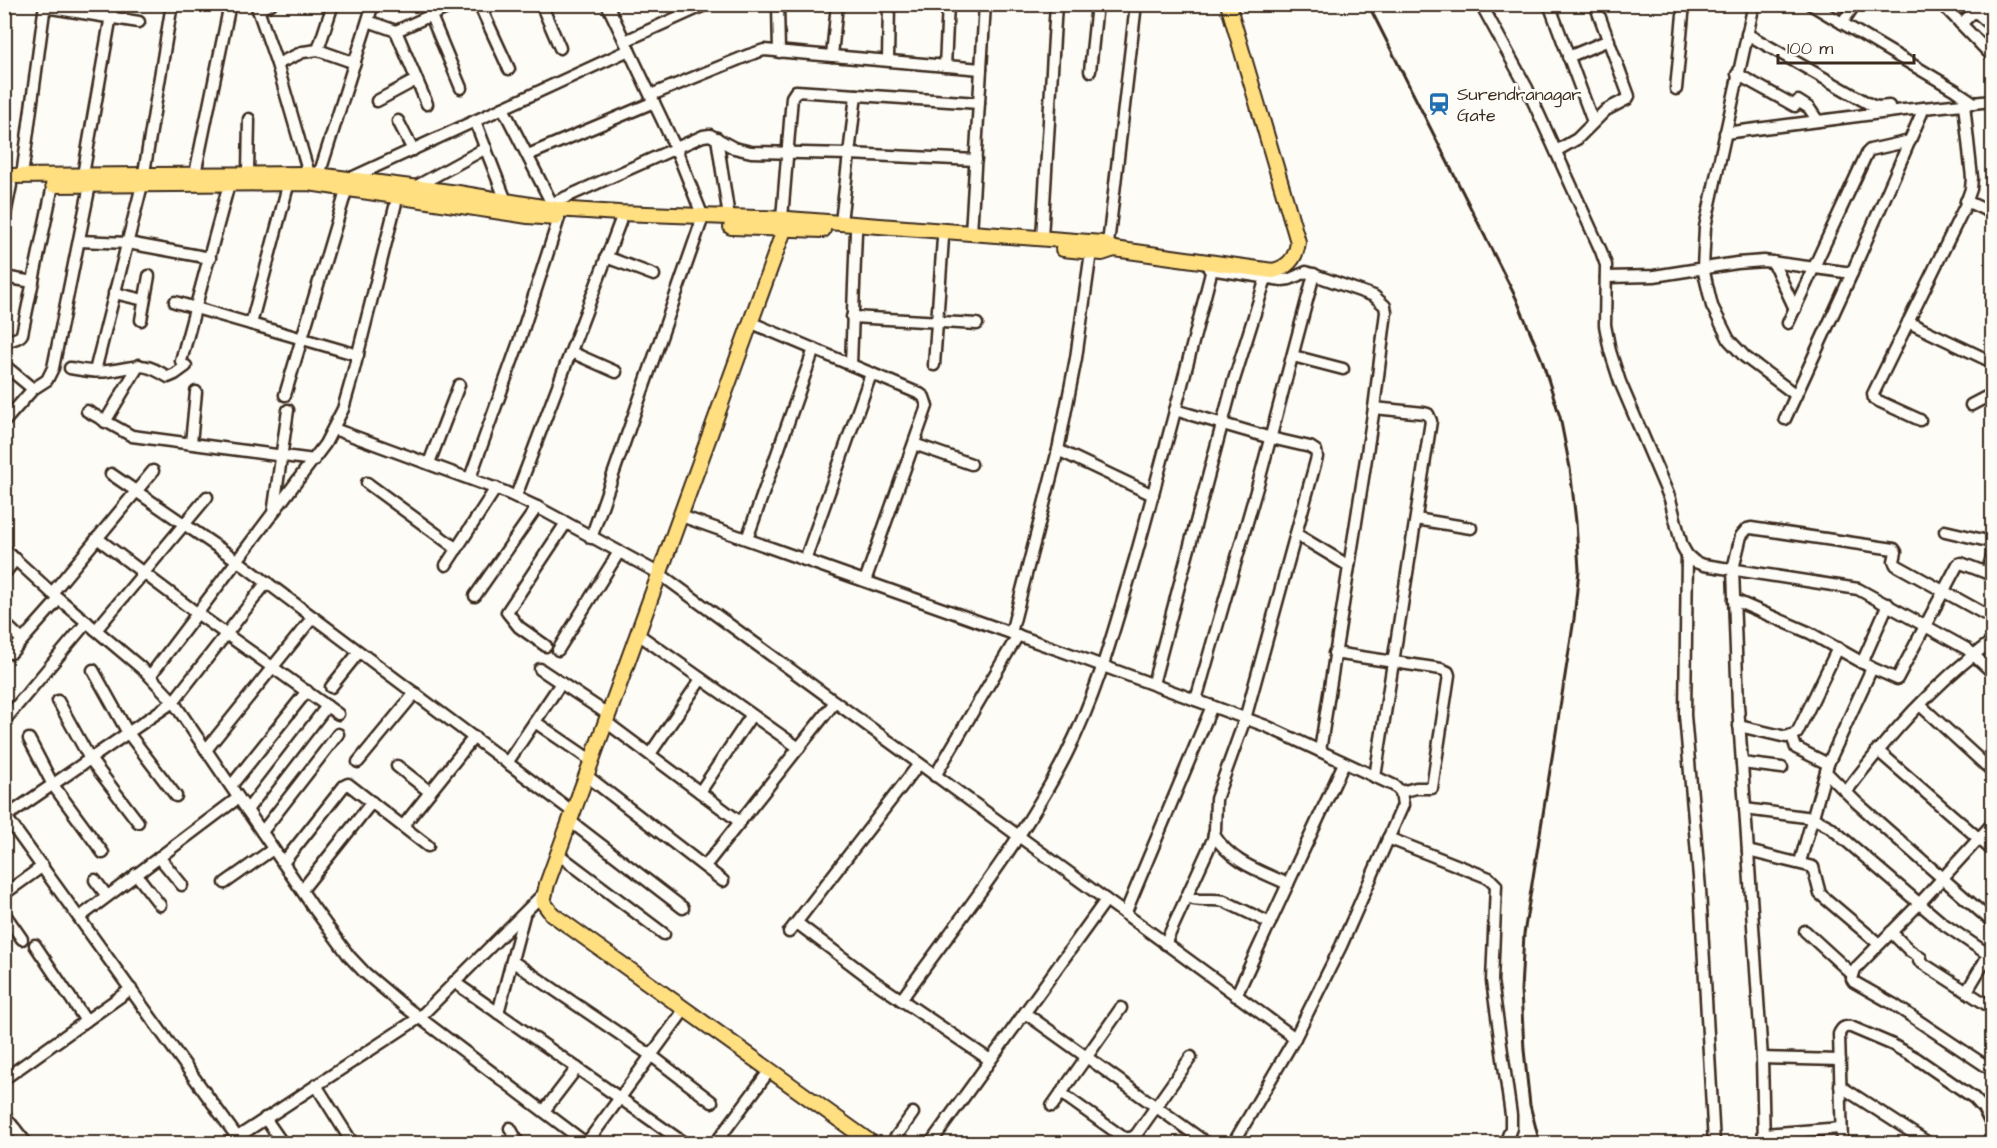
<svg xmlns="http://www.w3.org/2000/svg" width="1997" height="1148" viewBox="0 0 1997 1148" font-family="'Architects Daughter',sans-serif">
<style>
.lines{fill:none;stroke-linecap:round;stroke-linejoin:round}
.minor-casing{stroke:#3b2a1e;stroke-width:15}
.major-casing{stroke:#3b2a1e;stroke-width:18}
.minor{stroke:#fdfcf7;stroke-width:10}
.major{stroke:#ffdf80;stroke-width:14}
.rail{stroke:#3b2a1e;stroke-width:3}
.labels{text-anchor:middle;stroke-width:6;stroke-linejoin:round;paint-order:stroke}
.poi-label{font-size:18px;fill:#3b2a1e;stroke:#fdfcf7;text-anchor:start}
</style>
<rect width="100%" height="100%" fill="#fdfcf7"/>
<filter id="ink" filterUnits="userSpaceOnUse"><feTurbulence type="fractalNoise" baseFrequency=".0167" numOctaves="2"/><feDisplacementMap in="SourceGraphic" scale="12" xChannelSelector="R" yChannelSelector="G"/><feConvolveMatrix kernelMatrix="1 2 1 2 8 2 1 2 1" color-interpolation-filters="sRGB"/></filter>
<g filter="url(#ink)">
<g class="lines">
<g class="minor-casing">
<g id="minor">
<path d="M256,4l21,60 32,110v6"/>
<path d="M479,4l30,65"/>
<path d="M541,4l19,44"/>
<path d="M778,4l1,48"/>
<path d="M1481,4l46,84 74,163 5,14 -1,60 5,26 10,31 50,117 12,47 5,9 8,7 9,3 154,24 109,60 25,23"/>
<path d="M1549,4l44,118"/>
<path d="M1754,4l-49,223 -2,41 9,38 17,34 16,17 51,38"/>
<path d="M1810,4l145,86 19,13"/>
<path d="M1942,4l50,52"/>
<path d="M45,7l94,15"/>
<path d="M258,10l13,-6"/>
<path d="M1975,11l17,15"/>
<path d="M431,16l30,72"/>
<path d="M368,21l28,10 60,-27"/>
<path d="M1842,23l13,-19"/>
<path d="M1961,24l21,-20"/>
<path d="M396,31l31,73"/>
<path d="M1747,34l124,71 7,2 11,-1"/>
<path d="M625,41l82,-37"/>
<path d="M318,50l15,-46"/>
<path d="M832,56l5,-52"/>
<path d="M1568,57l41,-17"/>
<path d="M888,60l1,-56"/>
<path d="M277,64l26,-12 15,-2 37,13"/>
<path d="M945,66l3,-62"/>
<path d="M1090,71l7,-67"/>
<path d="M1737,74l58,32"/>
<path d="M1676,89l8,-85"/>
<path d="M651,95l98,-40 15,-5 217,19"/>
<path d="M377,101l39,-21"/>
<path d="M1798,101l11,7 9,13"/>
<path d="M503,108l49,96"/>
<path d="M398,121l15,29"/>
<path d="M475,121l31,80"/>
<path d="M1725,133l179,-23 88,-9"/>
<path d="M717,138l12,79"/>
<path d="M1556,151l21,-12 29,-29 21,-11 2,-3 -34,-92"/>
<path d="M528,155l126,-53"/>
<path d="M248,173l1,-54"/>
<path d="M195,174l35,-170"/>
<path d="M83,175l30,-171"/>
<path d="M319,175l54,-171"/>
<path d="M22,176l23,-172"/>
<path d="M351,178l278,-128"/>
<path d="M415,187l71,-39"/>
<path d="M1966,201l26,12"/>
<path d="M544,207l159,-71 7,-1 24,13 17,4 98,2 127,6"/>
<path d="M782,218l10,-121 4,-6 183,12"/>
<path d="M4,220l7,-35"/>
<path d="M841,222l15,-127"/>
<path d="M971,233l14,-229"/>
<path d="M1042,238l14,-234"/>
<path d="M79,241l49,2 82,15"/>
<path d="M1108,244l28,-240"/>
<path d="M606,257l48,18"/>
<path d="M1773,262l22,47"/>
<path d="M1209,269l73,11 8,-1 16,-7 68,24 11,10 1,6 -12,96 -54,343"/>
<path d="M4,277l29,5"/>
<path d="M1606,277l48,-1 83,-13 27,-2 88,12"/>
<path d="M114,293l30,7"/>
<path d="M175,302l183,53"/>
<path d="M852,317l125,7"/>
<path d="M141,320l8,-44"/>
<path d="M1908,322l84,40"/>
<path d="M752,323l168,71 4,3 3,9 -62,175"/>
<path d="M1788,323l79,-170 3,-3 40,-9"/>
<path d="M251,324l38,-142"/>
<path d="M4,344c6,-6 15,-4 18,-10l31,-149"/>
<path d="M571,352l45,20"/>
<path d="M1293,356l50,13"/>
<path d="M181,361l48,-177"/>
<path d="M4,365l29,24"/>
<path d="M851,365l5,-133"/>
<path d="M934,365l9,-127"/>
<path d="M70,368c12,2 26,5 38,3 30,-3 31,-12 60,6l7,-3 11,-8"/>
<path d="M95,371l47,-186 30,-181"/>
<path d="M285,395l62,-207"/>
<path d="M1971,405l21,-11"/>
<path d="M1374,408l50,5 4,1 3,7 -56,356"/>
<path d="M87,411l45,25 182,24"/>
<path d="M1785,419l67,-146 72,-165"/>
<path d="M1920,420l-46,-21 -1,-5 92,-188 6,-17 1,-11 -8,-74"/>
<path d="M4,422l29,-33 14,-9 6,-12 38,-188"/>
<path d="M105,422l34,-57"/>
<path d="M334,429l171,63 32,15 123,67 635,464"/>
<path d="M191,443l5,-51"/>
<path d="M914,444l57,20"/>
<path d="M1058,450l95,45"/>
<path d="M429,463l30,-78"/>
<path d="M111,474l127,87 335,251"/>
<path d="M470,478l50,-139 39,-121"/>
<path d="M367,483l90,66"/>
<path d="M4,487h1"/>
<path d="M516,496l104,-274"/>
<path d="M273,514l15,-104"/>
<path d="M681,516l392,139 193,71 129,60 6,6 2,13 -62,141 -46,92 -62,106"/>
<path d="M1416,519l55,9"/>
<path d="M1945,531l47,11"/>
<path d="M1296,534l53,32"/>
<path d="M97,538l101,76 140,100"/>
<path d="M591,538l112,-321 -27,-68 -69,-145"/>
<path d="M747,539l67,-190"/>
<path d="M4,549l48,44 94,79 26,28 141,207 36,49 16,17 39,33 183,138"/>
<path d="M1687,555l-2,160 15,174 14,255"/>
<path d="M805,560l66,-186"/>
<path d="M446,565l50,-77"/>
<path d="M1987,572l5,-15"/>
<path d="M4,574l12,-15"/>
<path d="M52,593l101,-122"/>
<path d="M475,596l62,-89"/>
<path d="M1734,600l76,33 62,35 25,11 61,-115 3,-1 31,12"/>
<path d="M4,623l18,17"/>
<path d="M96,630l111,-133"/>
<path d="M1011,633l47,-183 18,-92 15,-106"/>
<path d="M638,634l161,114"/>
<path d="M546,646l-27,-19 -12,-15 59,-89"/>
<path d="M558,650l61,-98"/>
<path d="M11,653l48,-54"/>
<path d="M1334,653l107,16 7,3 1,3 -17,113h-16l-15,4"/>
<path d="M1862,663l26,-59"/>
<path d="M540,669l69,46"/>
<path d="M93,670l35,63 48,63"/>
<path d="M150,676l175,-232 18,-35 8,-28 47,-186"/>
<path d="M1153,684l80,-301 33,-105"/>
<path d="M331,687l28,-35"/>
<path d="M1196,700l64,-223 54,-203"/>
<path d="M58,701l32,58 48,63"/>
<path d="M1920,705l72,66"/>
<path d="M4,721l83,-99"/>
<path d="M535,722l57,39"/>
<path d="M606,722l134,100"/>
<path d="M1739,726l47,11 11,-4 41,-85"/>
<path d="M1792,736l4,12 32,16"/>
<path d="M29,739l24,46 50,68"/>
<path d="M206,750l107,-133"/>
<path d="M1877,750l115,100"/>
<path d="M650,754l51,-75"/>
<path d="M358,762l57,-69"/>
<path d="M507,763l54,-80"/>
<path d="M1742,763l40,5"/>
<path d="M397,766l33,26"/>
<path d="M1826,772l31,31 133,117"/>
<path d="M587,776l136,105"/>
<path d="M935,776l83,-141"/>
<path d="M231,786l76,-95"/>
<path d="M700,792l51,-76"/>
<path d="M1846,792c42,-56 89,-110 146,-151"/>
<path d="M1745,809l68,9 17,9 112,96 50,34"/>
<path d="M247,810l80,-104"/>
<path d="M4,814l233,323"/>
<path d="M4,818l169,-116 94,-120"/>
<path d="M570,821l113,87"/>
<path d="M1992,824l-73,80 -64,65 -3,10 2,3 39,22 99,66"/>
<path d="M403,826l71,-89"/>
<path d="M262,832l76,-98"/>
<path d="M1214,835c18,28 44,35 74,49"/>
<path d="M1388,838l101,40 7,7 -4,96 19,134v13l-6,16"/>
<path d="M1748,851l65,16 7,27 59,50"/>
<path d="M558,854l106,80"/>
<path d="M159,857l23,28"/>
<path d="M1800,862l28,-98 44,-96"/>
<path d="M283,863l61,-77 4,-2 80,62"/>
<path d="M705,866l130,-164"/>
<path d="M136,874l24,31"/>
<path d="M95,880l12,16"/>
<path d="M225,883l48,-34"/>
<path d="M302,890l70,-88"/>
<path d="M4,894l39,-28"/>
<path d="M1187,897c13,6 23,1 37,4l46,22"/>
<path d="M4,913l18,26"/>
<path d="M1125,914l87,-208"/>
<path d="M80,917l158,-119"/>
<path d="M797,923l78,59 115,78"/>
<path d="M1805,931l47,43"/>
<path d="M789,932l130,-168"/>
<path d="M1891,932l19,19 11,7"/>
<path d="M1165,944l48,-105 2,-9 1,-31 29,-80 72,-262 -1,-6 -6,-4 -39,-9 -96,-28"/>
<path d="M35,945l51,76"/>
<path d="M512,961l140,95 60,46"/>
<path d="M1919,961l73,47"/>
<path d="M454,982l230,161"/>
<path d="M1967,991l25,-42"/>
<path d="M1236,996l108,-233"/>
<path d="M901,1000c58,-80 120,-157 165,-245 32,-63 49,-129 69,-196 27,-96 52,-193 77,-290"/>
<path d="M498,1013l26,-98"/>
<path d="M1025,1013l183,131"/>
<path d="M1762,1058l78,2"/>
<path d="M4,1079l127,-90"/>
<path d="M316,1085l37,59"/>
<path d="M1840,1086l90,58"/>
<path d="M1061,1093l63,45h7l5,-3 55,-78"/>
<path d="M1052,1106l69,-98"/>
<path d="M544,1111l33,-43"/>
<path d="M4,1115l23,29"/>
<path d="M265,1118l18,26"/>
<path d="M510,1128l9,16"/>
<path d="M1764,1134l77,-6"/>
<path d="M4,1136l11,-7"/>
<path d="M227,1144l192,-126 126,-126"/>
<path d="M586,1144l99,-135"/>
<path d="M715,1144l55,-74"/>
<path d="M891,1144l22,-31"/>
<path d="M930,1144l176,-244"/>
<path d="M1764,1144l-2,-86 -24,-353 -5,-136 8,-33 6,-7 4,-1 143,21 2,3 -2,9 2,4 96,53"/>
<path d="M1842,1144l-3,-110c3,-6 5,-8 12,-7l40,17 25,14 58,40 9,10 9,18"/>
</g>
</g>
<g class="major-casing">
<g id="major">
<path d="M4,176l305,-2 149,19 97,16 64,4 169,6 314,24 12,6 159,22c16,-4 23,-13 25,-29l-70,-238"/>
<path d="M53,185l256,-2 219,33 28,2"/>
<path d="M788,219l-241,665 -4,18 9,12 321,230"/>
<path d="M731,227l92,3"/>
<path d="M1063,249l39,4 12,-4"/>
</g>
</g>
<use href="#minor" class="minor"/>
<use href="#major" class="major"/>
<path class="rail" d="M1368,4l148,294 26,62 18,57 10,51 6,54 3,48 -5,49 -50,315 -3,56 3,60 6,55 10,39"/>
</g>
</g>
<defs>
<g id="station-bare" transform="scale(1.8)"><path d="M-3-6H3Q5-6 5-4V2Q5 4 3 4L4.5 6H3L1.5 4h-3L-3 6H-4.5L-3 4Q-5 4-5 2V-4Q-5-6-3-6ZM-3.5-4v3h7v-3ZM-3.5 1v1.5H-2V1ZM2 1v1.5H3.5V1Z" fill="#1f6fb2" stroke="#fdfcf7" stroke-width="2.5" paint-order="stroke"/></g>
</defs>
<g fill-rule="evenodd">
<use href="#station-bare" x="1439" y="104"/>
</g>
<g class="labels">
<g class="poi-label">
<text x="1457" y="100">Surendranagar<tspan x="1457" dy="21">Gate</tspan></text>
</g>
</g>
<rect width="1997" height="1148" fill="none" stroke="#fdfcf7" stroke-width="24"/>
<rect x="12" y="12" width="1973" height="1124" fill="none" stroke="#3b2a1e" stroke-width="2" filter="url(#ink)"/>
<path d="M1778 54v9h136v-9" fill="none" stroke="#3b2a1e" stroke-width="3"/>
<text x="1787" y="54" font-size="18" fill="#3b2a1e" stroke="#fdfcf7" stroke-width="4.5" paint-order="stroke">100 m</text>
</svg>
